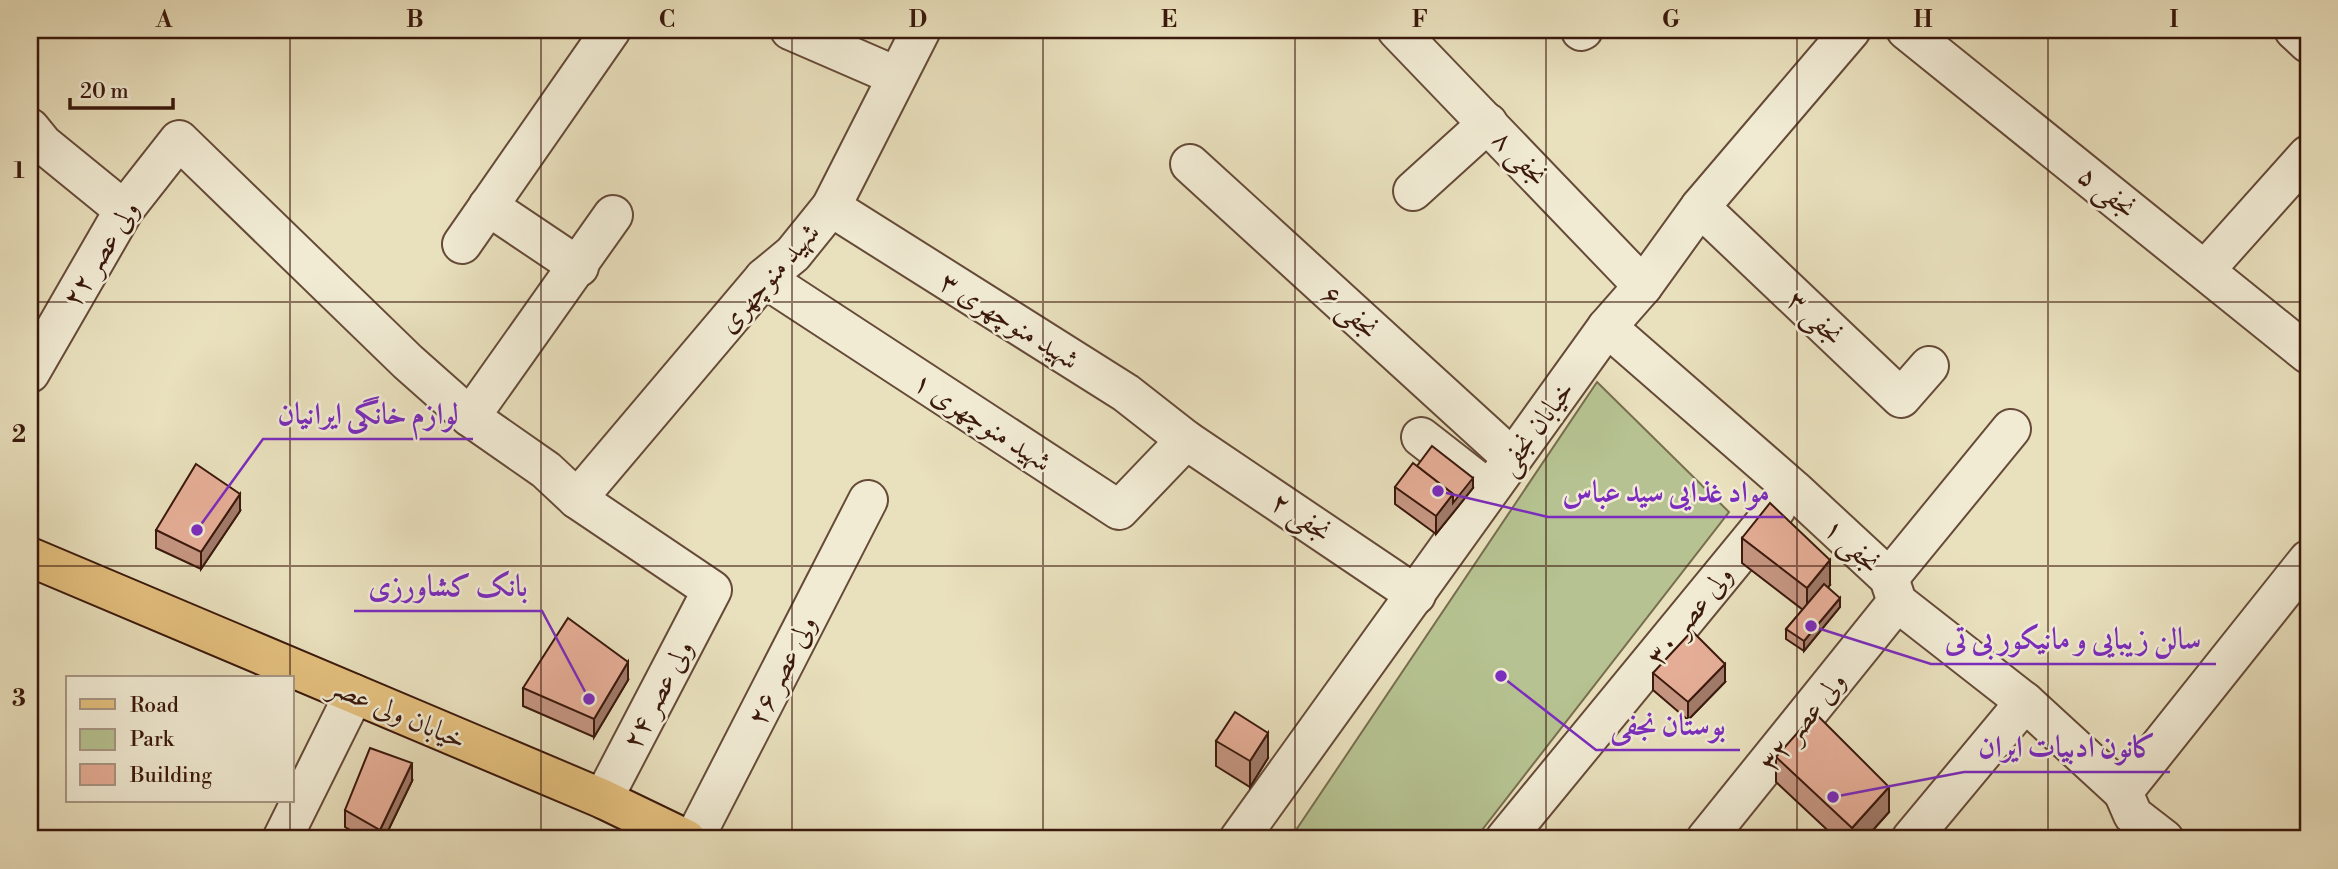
<svg xmlns="http://www.w3.org/2000/svg" width="2338" height="869" viewBox="0 0 2338 869" font-family="'Libre Bodoni',Amiri,serif">
<style>
.green{fill:#b6c291;stroke:#786d4e;stroke-width:2}
.lines{fill:none;stroke-linecap:round;stroke-linejoin:round}
.minor-casing{stroke:#664a38;stroke-width:42}
.major-casing{stroke:#3a180c;stroke-width:42}
.minor{stroke:#f1ebd4;stroke-width:38}
.major{stroke:#e4c07e;stroke-width:38}
.wall{fill:#c69682;stroke:#3a180c;stroke-width:2}
.shaded-wall{fill:#a17a6a;stroke:#3a180c;stroke-width:2}
.building{fill:#e6ae97;stroke:#3a180c;stroke-width:2}
.grid{fill:none;stroke:#3a180c;stroke-width:2;stroke-opacity:0.55}
.labels{text-anchor:middle;stroke-width:5;stroke-linejoin:round;paint-order:stroke}
.street-label{font-size:28px;fill:#3a180c;stroke:#f1ebd4}
.leader{fill:none;stroke:#7b2cbf;stroke-width:2.5}
.callout-dot{fill:#7b2cbf;stroke:#f1ebd4;stroke-width:2.5}
.callout-label{font-size:30px;text-anchor:middle;font-weight:bold;fill:#7b2cbf;stroke:#f1ebd4;stroke-width:5;stroke-linejoin:round;paint-order:stroke}
.neatline{fill:none;stroke:#3a180c;stroke-width:2.5}
.grid-label{font-size:23px;text-anchor:middle;font-weight:bold;fill:#3a180c}
</style>
<rect width="100%" height="100%" fill="#e9e0bd"/>
<filter id="stains"><feTurbulence type="fractalNoise" baseFrequency=".00286" numOctaves="4"/><feColorMatrix values="0 0 0 0 .2 0 0 0 0 .09 0 0 0 0 .02 0 0 0 .5 -.17"/></filter>
<radialGradient id="worn" r=".72"><stop offset=".6" stop-color="#630" stop-opacity="0"/><stop offset="1" stop-color="#630" stop-opacity=".3"/></radialGradient>
<path class="green" d="M1597,382l132,130 -254,327h-185z"/>
<g class="lines">
<g class="minor-casing">
<g id="minor">
<path d="M790,30l106,46"/>
<path d="M1397,30l246,256"/>
<path d="M1906,30l402,324"/>
<path d="M2294,30l14,13"/>
<path d="M1581,31l2,-1"/>
<path d="M30,128l13,16 81,66"/>
<path d="M1190,164l321,293"/>
<path d="M1413,191l75,-68"/>
<path d="M488,206l91,61"/>
<path d="M831,207l295,186 60,47 230,155"/>
<path d="M1700,207l201,191 28,-32"/>
<path d="M462,244l149,-214"/>
<path d="M2206,269l102,-114"/>
<path d="M764,278l355,232 67,-70"/>
<path d="M1607,327l186,162 96,89 8,24 128,100 98,90"/>
<path d="M30,373l94,-163 55,-70 229,222 62,55 76,53 31,29 135,91 -109,209"/>
<path d="M470,417l143,-202"/>
<path d="M1421,437l68,53"/>
<path d="M577,499l187,-221 29,-24 38,-47 90,-177"/>
<path d="M1889,578l122,-149"/>
<path d="M282,839l72,-145"/>
<path d="M694,839l174,-339"/>
<path d="M1239,839l368,-512 36,-41 57,-79 151,-177"/>
<path d="M1505,839l271,-330"/>
<path d="M1706,839l191,-237"/>
<path d="M1911,839l114,-137"/>
<path d="M2164,839l-31,-24 -10,-23 185,-232"/>
</g>
</g>
<g class="major-casing">
<path id="major" d="M30,557l573,242 83,40"/>
</g>
<use href="#minor" class="minor"/>
<use href="#major" class="major"/>
</g>
<g class="wall">
<path d="M1417,466l56,22 -37,46 -41,-30v-17z"/>
<path d="M240,511l-39,58 -45,-21v-18z"/>
<path d="M1742,538l88,47 -2,2 12,20 -36,44 -18,-12v-10l17,-19 -61,-47z"/>
<path d="M1653,673l72,9 -37,38 -35,-30z"/>
<path d="M628,680l-34,57 -71,-31v-18z"/>
<path d="M1216,741l52,17 -18,29 -34,-21z"/>
<path d="M1776,757l113,55 -24,27h-28l-61,-57z"/>
<path d="M412,781l-28,58h-18l-21,-12v-17z"/>
</g>
<g class="shaded-wall">
<path d="M1473,478v10l-37,46v-18l17,-22z"/>
<path d="M240,494v17l-39,58v-17z"/>
<path d="M1830,560v25l-23,28v-25z"/>
<path d="M1840,598v9l-36,44v-10z"/>
<path d="M628,662v18l-34,57v-18z"/>
<path d="M1725,664v18l-37,38v-18z"/>
<path d="M1268,733v25l-18,29v-26z"/>
<path d="M412,763v18l-28,58h-4v-9z"/>
<path d="M1889,787v25l-24,27h-13v-11z"/>
</g>
<g class="building">
<path d="M1432,446l41,32 -20,25v-9l-36,-28z"/>
<path d="M1413,463l40,31 -17,22 -41,-29z"/>
<path d="M196,464l44,30 -39,58 -45,-22z"/>
<path d="M1770,503l60,57 -23,28 -65,-50z"/>
<path d="M1824,584l16,14 -36,43 -18,-12z"/>
<path d="M568,618l60,44 -34,57 -71,-31z"/>
<path d="M1692,631l33,33 -37,38 -35,-29z"/>
<path d="M1235,712l33,21 -18,28 -34,-20z"/>
<path d="M1815,713l74,74 -37,41 -76,-71z"/>
<path d="M370,748l42,15 -32,67 -35,-20z"/>
</g>
<path class="grid" d="M290,30v648M541,30v809M792,30v809M1043,30v809M1295,30v809M1546,30v809M1797,30v809M2048,30v809M30,302h2278M30,566h2278M290,801v38"/>
<g class="labels">
<g class="street-label">
<text transform="translate(1521 157) rotate(46)" y="10">نجفی ۸</text>
<text transform="translate(2108 191) rotate(39)" y="10">نجفی ۵</text>
<text transform="translate(100 253) rotate(-58)" y="10">ولی عصر ۲۲</text>
<text transform="translate(768 277) rotate(-48)" y="10">شهید منوچهری</text>
<text transform="translate(1351 311) rotate(42)" y="10">نجفی ۶</text>
<text transform="translate(1816 317) rotate(43)" y="10">نجفی ۳</text>
<text transform="translate(1010 320) rotate(32)" y="10">شهید منوچهری ۳</text>
<text transform="translate(983 421) rotate(33)" y="10">شهید منوچهری ۱</text>
<text transform="translate(1535 427) rotate(-54)" y="10">خیابان نجفی</text>
<text transform="translate(1302 516) rotate(34)" y="10">نجفی ۲</text>
<text transform="translate(1853 545) rotate(43)" y="10">نجفی ۱</text>
<text transform="translate(1689 615) rotate(-51)" y="10">ولی عصر ۳۰</text>
<text transform="translate(781 670) rotate(-63)" y="10">ولی عصر ۲۶</text>
<text transform="translate(657 694) rotate(-62)" y="10">ولی عصر ۲۴</text>
<text transform="translate(398 712) rotate(23)" y="10">خیابان ولی عصر</text>
<text transform="translate(1802 721) rotate(-51)" y="10">ولی عصر ۳۲</text>
</g>
</g>
<path class="leader" d="M197 530L263 439H473M1438 491L1548 517H1784M589 699L542 611H354M1811 626L1931 664H2216M1501 676L1596 750H1740M1833 797L1964 772H2170"/>
<g class="callout-dot">
<circle cx="197" cy="530" r="7"/>
<circle cx="1438" cy="491" r="7"/>
<circle cx="589" cy="699" r="7"/>
<circle cx="1811" cy="626" r="7"/>
<circle cx="1501" cy="676" r="7"/>
<circle cx="1833" cy="797" r="7"/>
</g>
<g class="callout-label">
<text x="368" y="424">لوازم خانگی ایرانیان</text>
<text x="1666" y="502">مواد غذایی سید عباس</text>
<text x="448" y="596">بانک کشاورزی</text>
<text x="2073" y="649">سالن زیبایی و مانیکور بی تی</text>
<text x="1668" y="735">بوستان نجفی</text>
<text x="2067" y="757">کانون ادبیات ایران</text>
</g>
<rect width="2338" height="869" fill="none" stroke="#e9e0bd" stroke-width="77"/>
<rect x="66" y="676" width="228" height="126" fill="#f1ebd4" stroke="#a89784" stroke-width="2"/>
<rect x="80" y="699" width="35" height="10" fill="#e4c07e" stroke="#a89784" stroke-width="2"/>
<text x="130" y="712" font-size="21" fill="#3a180c">Road</text>
<rect x="80" y="729" width="35" height="21" fill="#b6c291" stroke="#a89784" stroke-width="2"/>
<text x="130" y="746" font-size="21" fill="#3a180c">Park</text>
<rect x="80" y="764" width="35" height="21" fill="#e6ae97" stroke="#a89784" stroke-width="2"/>
<text x="130" y="782" font-size="21" fill="#3a180c">Building</text>
<path d="M70 98v10h103v-10" fill="none" stroke="#3a180c" stroke-width="3.5"/>
<text x="80" y="98" font-size="21" fill="#3a180c" stroke="#f1ebd4" stroke-width="5" paint-order="stroke">20 m</text>
<rect x="38" y="38" width="2262" height="792" class="neatline"/>
<g class="grid-label">
<text x="164" y="27">A</text>
<text x="415" y="27">B</text>
<text x="667" y="27">C</text>
<text x="918" y="27">D</text>
<text x="1169" y="27">E</text>
<text x="1420" y="27">F</text>
<text x="1671" y="27">G</text>
<text x="1923" y="27">H</text>
<text x="2174" y="27">I</text>
<text x="19" y="178">1</text>
<text x="19" y="442">2</text>
<text x="19" y="706">3</text>
</g>
<rect width="100%" height="100%" filter="url(#stains)"/>
<rect width="100%" height="100%" fill="url(#worn)"/>
</svg>
